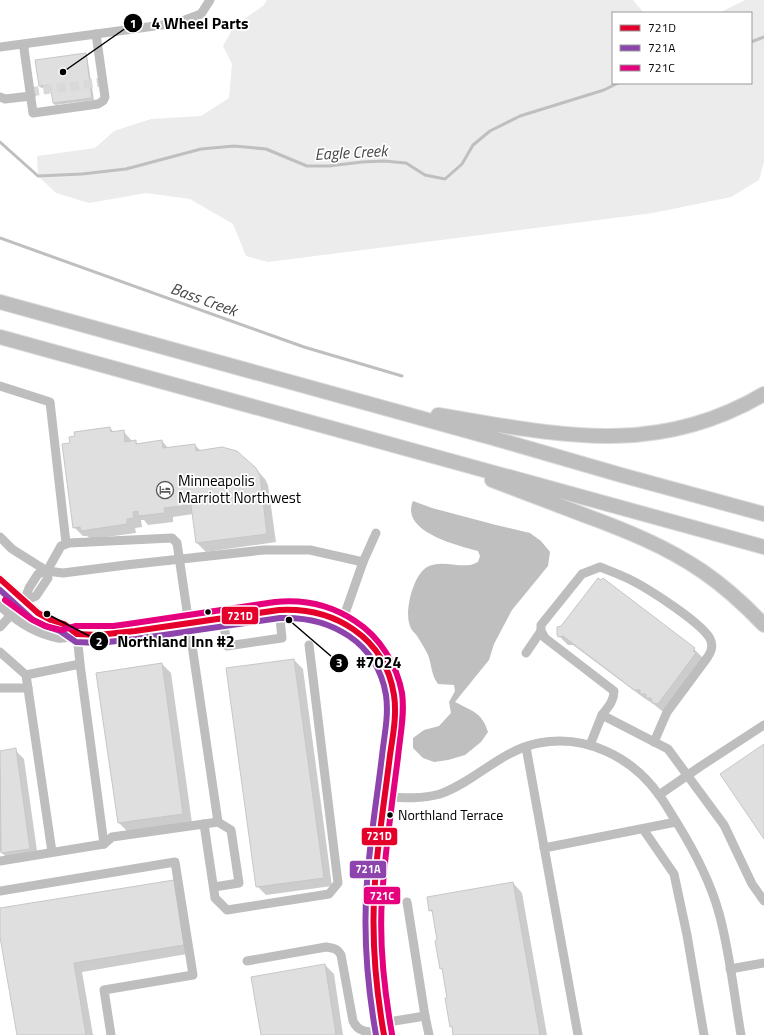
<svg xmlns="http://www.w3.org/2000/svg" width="764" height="1035" viewBox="0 0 764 1035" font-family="'Titillium Web',sans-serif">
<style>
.green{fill:#ececec}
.water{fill:#bfbfbf}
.shadow{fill:#0003}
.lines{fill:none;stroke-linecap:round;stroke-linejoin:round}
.stream{stroke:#bfbfbf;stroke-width:3}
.building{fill:#dfdfdf;stroke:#c7c7c7}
.minor-tunnel{stroke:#d9d9d9;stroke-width:9;stroke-dasharray:9 4.5;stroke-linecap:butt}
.highway-casing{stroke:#dbdbdb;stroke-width:16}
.minor{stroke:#bebebe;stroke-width:9}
.highway{stroke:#bebebe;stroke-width:14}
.bus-1-casing{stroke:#fff;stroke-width:9}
.bus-2-casing{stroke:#fff;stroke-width:9}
.bus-3-casing{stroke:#fff;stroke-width:9}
.bus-1{stroke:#e4002b;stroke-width:6}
.bus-2{stroke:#8e44ad;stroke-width:6}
.bus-3{stroke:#e5007d;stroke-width:6}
.bus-dot{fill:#000;stroke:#fff;stroke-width:1.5}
.labels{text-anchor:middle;stroke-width:3.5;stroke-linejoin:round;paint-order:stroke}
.bus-label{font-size:14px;fill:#000;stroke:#fff;text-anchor:start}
.poi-label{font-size:15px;fill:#000;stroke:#fff;text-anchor:start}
.water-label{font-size:16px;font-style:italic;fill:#444;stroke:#fff}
.leader{fill:none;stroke:#000;stroke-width:1.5}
.callout-dot{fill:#000;stroke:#fff;stroke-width:1.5}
.mark-label{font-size:12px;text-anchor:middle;font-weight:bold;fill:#fff}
.callout-label{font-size:16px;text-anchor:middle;font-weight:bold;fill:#000;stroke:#fff;stroke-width:3.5;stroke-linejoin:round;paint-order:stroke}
.line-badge{stroke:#fff;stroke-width:1.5}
.badge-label{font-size:11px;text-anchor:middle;font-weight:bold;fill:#fff}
</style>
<rect width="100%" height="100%" fill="#fff"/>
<path class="green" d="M267,0h366l11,13h-31v70h138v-70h-32l26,-13h19v162l-5,18 -28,17 -78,16 -385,49 -22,-6 -13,-32 -43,-25 -44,-6 -57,10 -33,-10 -18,-17 -1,-20 58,-8 19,-17 37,-12 50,-3 28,-18 3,-34 -9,-18 11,-20 29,-20z"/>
<path class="water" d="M413,501l19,7 64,17 34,8 11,8 9,11 -2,14 -36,44 -18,34 -5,16 -34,42c17,9 27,10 33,30l-7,10 -16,13 -17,5 -14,2 -11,-4 -10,-10v-10l11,-8 15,-4 12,-13 -2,-11 6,-11 -1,-6 -16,-1c-7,-9 -6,-19 -10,-29 -3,-6 -7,-13 -11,-19 -2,-3 -6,-6 -7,-10 -6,-14 3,-51 17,-59 16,-9 36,4 51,-5l2,-6 -2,-5c-19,-5 -67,-17 -67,-41 0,-3 1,-7 2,-9z"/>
<g class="shadow">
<path d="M86,54l1,2 7,44 -39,5 -2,-2 -2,-17 -10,2 -1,-2 -4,-25z"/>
<path d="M110,428l5,5 9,-1 9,10 2,-1 3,3 24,-3 7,8 26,-4 6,6 55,18 9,10 3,6 8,57 -70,10 -9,-9 -4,-29 -20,3v5l-25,3 -4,-5h-3l1,7 -7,1 1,5 -45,6 -4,-3h-4l-9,-9 -3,-83z"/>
<path d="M557,630l137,19 9,9 -36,54 -5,-1 -10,-8 -8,-5 -71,-53h-5l-9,-9z"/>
<path d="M294,660l9,9 29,217 -66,9 -9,-9z"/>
<path d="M162,664l9,9 21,150 -64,9 -9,-9 -22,-149z"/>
<path d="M15,750l9,9 14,99 -27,4 -11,-11v-99z"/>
<path d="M174,881l19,72 -111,19 11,63h-75l-18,-104v-22z"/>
<path d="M513,883l9,10 25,142h-93l-1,-6 -2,-3 -3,-27 -5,-28 -2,-3 -3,-27 -5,-28 -3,-3z"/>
<path d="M325,965l9,9 9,61h-81z"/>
</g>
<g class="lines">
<g class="stream">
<path d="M751,42l13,-5"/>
<path d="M0,142l38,34 44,-2 44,-5 75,-20 33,-3 32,3 41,17h22l33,-4 22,-1 22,2 19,12 20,4 17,-15 11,-19 17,-14 30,-15 84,-26 14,-7"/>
<path d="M0,238l304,109 98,29"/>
</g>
</g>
<g class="building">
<path d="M86,53l6,45 -39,5 -3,-18 -11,1 -4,-26z"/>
<path d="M110,427l1,5 13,-2 1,12 11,-2v4l26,-4 1,8 32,-4 1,7 26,-4 15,4 19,17 4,7 7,59 -71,9 -5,-38 -27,3 1,5 -27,3v-5l-5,1 1,6 -7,1v5l-46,7 -1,-4 -7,1 -11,-84 8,-1 -1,-6 6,-1 -1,-4z"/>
<path d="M598,578l3,2 2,-2 92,70 -2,3 3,2 -38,51 -6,-1 -1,-5h-5v-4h-6v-4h-6l-71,-54 -5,1 -1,-3v-7l4,-1z"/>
<path d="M294,659l30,219 -68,9 -30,-219z"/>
<path d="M162,663l21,151 -65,9 -22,-150z"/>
<path d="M764,744v95l-44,-65z"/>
<path d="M16,748l14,101 -29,4 -1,-102z"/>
<path d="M174,880l10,65 -110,18 12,72h-69l-17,-98v-29z"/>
<path d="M513,882l27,153h-87l-1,-9 -2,1 -5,-29h2l-5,-30 -2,1 -5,-28 2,-1 -5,-30 -3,1 -2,-14z"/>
<path d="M325,964l11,71h-75l-10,-58z"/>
</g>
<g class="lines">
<path class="minor-tunnel" d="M30,92l72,-10"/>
<g class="highway-casing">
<g id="highway">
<path d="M0,302l493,136 128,37 143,39"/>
<path d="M0,337l764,210"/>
<path d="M438,415c118,19 216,44 326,-21"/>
<path d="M492,480c31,12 61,23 92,35 41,15 81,31 118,56 22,15 43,34 62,54"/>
</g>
</g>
<g class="minor">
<path d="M25,44l-1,5 9,64 65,-9 5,-3 2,-4 -9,-63"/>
<path d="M0,47l177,-24 24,-9 9,-14"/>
<path d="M0,97l5,2 26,-3"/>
<path d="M0,386l50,16 16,141"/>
<path d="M0,537l12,12 35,22 16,2 63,-8 138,-15h46l53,12 -21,60"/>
<path d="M363,562l13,-29"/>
<path d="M0,579l38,34 13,7 13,4 13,10"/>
<path d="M24,601l5,-13 9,-14 9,-3"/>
<path d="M0,606c16,15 36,28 58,32 6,2 13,-3 19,-4 12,-1 24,0 36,0 21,-2 42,-6 63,-9 23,-3 47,-7 71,-10 15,-2 31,-6 47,-6 47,1 87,33 98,78 6,22 1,45 -2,67 -4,42 -11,85 -15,127 -5,51 0,103 9,154"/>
<path d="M223,618l4,28 55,-8 -3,-28"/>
<path d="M0,627l24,-26 12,-5 12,-18 -1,-7 14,-25 8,-3 103,-5 5,5 41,279 -14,2"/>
<path d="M77,634l3,30 24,180"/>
<path d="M0,652l26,23 26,177"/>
<path d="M526,653l15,-22"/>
<path d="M26,675l54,-11"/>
<path d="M0,688h28"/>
<path d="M602,715c6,-8 12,-14 12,-24l-69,-53 -4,-7v-6l41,-51 18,-7c10,4 21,8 31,13 16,8 75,45 80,61 2,7 0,11 -4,17l-40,54 -13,30"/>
<path d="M590,745l12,-30 66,34 56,76 28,59 12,17"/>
<path d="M526,747l52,288"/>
<path d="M659,795l42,-29 63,-41"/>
<path d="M386,797c18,1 36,2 54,-3 35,-12 61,-44 99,-51 47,-9 93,14 120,52 7,9 12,19 18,28 18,29 33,58 42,90 11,40 15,82 22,122"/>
<path d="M643,829l31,45 13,61 17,100"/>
<path d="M544,848l132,-26"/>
<path d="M0,861l104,-17 8,-7 92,-13 11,74 12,12 102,-16 9,-11 -29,-238"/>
<path d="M214,887l25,-4 -8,-53 -13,-8"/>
<path d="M0,891l175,-29 18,113 -89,15 7,45"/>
<path d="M247,961l79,-14c7,1 11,1 15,8l12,66c6,13 18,11 30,11"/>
<path d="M730,969l34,-6"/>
<path d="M425,1016l4,19"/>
<path d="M382,1023l43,-7 -18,-114"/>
</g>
<use href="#highway" class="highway"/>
<g class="bus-1-casing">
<path id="bus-1" d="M0,579l38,34 13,7 13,4 13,10 21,1 37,-4 144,-21c55,-3 106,27 115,85 3,20 -1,40 -4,60 -5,42 -12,84 -15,126 -4,52 0,103 9,154"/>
</g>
<g class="bus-2-casing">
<path id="bus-2" d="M0,590l33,30 15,7 12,4 16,11 22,1 38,-4 144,-21c51,-2 97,24 106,77 3,21 -2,41 -4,61 -5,42 -12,83 -15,126 -4,51 0,102 9,153"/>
</g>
<g class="bus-3-casing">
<path id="bus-3" d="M5,600l26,19 14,7 16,4 15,-4h37l15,-2 147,-22c29,-3 56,3 80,19 25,16 42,44 47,72 3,21 -2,43 -4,64 -6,47 -13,94 -16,141 -3,45 2,91 10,136"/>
</g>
<use href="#bus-1" class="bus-1"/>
<use href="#bus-2" class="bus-2"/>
<use href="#bus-3" class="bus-3"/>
</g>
<defs>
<g id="hotel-ring" transform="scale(0.9)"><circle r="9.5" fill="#fff" stroke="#595959" stroke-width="1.5"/><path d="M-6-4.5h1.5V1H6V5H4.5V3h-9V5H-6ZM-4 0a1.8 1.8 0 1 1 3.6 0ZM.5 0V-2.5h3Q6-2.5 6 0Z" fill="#595959"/></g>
</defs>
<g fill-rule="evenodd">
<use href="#hotel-ring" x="165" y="490"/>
</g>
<g class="bus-dot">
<circle cx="208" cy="612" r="3.5"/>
<circle cx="390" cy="815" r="3.5"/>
</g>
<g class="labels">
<g class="bus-label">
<text x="398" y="820">Northland Terrace</text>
</g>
<g class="poi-label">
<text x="178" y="486">Minneapolis<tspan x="178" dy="17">Marriott Northwest</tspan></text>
</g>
<g class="water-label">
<text transform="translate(351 152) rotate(-3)" y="6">Eagle Creek</text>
<text transform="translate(204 299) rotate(20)" y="6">Bass Creek</text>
</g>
</g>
<path class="leader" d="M63 72L133 23M47 614L99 641M289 620L339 663"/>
<g class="callout-dot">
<circle cx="63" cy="72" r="4"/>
<circle cx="47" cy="614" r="4"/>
<circle cx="289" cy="620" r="4"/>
<circle cx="133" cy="23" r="10"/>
<circle cx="99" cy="641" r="10"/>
<circle cx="339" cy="663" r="10"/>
</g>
<g class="mark-label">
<text x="133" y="28">1</text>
<text x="99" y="646">2</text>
<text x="339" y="667">3</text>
</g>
<g class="callout-label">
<text x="200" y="29">4 Wheel Parts</text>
<text x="176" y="647">Northland Inn #2</text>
<text x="379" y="668">#7024</text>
</g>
<g class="line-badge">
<rect x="221" y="606" width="38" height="19" rx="4" fill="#e4002b"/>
<rect x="361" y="827" width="37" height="19" rx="4" fill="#e4002b"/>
<rect x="349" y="860" width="38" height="19" rx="4" fill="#8e44ad"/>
<rect x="363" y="886" width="38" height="19" rx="4" fill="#e5007d"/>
</g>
<g class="badge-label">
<text x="240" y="620">721D</text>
<text x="379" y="840">721D</text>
<text x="368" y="873">721A</text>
<text x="382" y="900">721C</text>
</g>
<rect x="612" y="12" width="140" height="72" fill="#ffffff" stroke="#999999"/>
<rect x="620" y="25" width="20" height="6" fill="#e4002b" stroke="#999999"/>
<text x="648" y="32" font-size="12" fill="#000000">721D</text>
<rect x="620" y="45" width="20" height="6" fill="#8e44ad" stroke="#999999"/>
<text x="648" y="52" font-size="12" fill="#000000">721A</text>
<rect x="620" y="65" width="20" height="6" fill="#e5007d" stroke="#999999"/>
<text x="648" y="72" font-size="12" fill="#000000">721C</text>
</svg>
